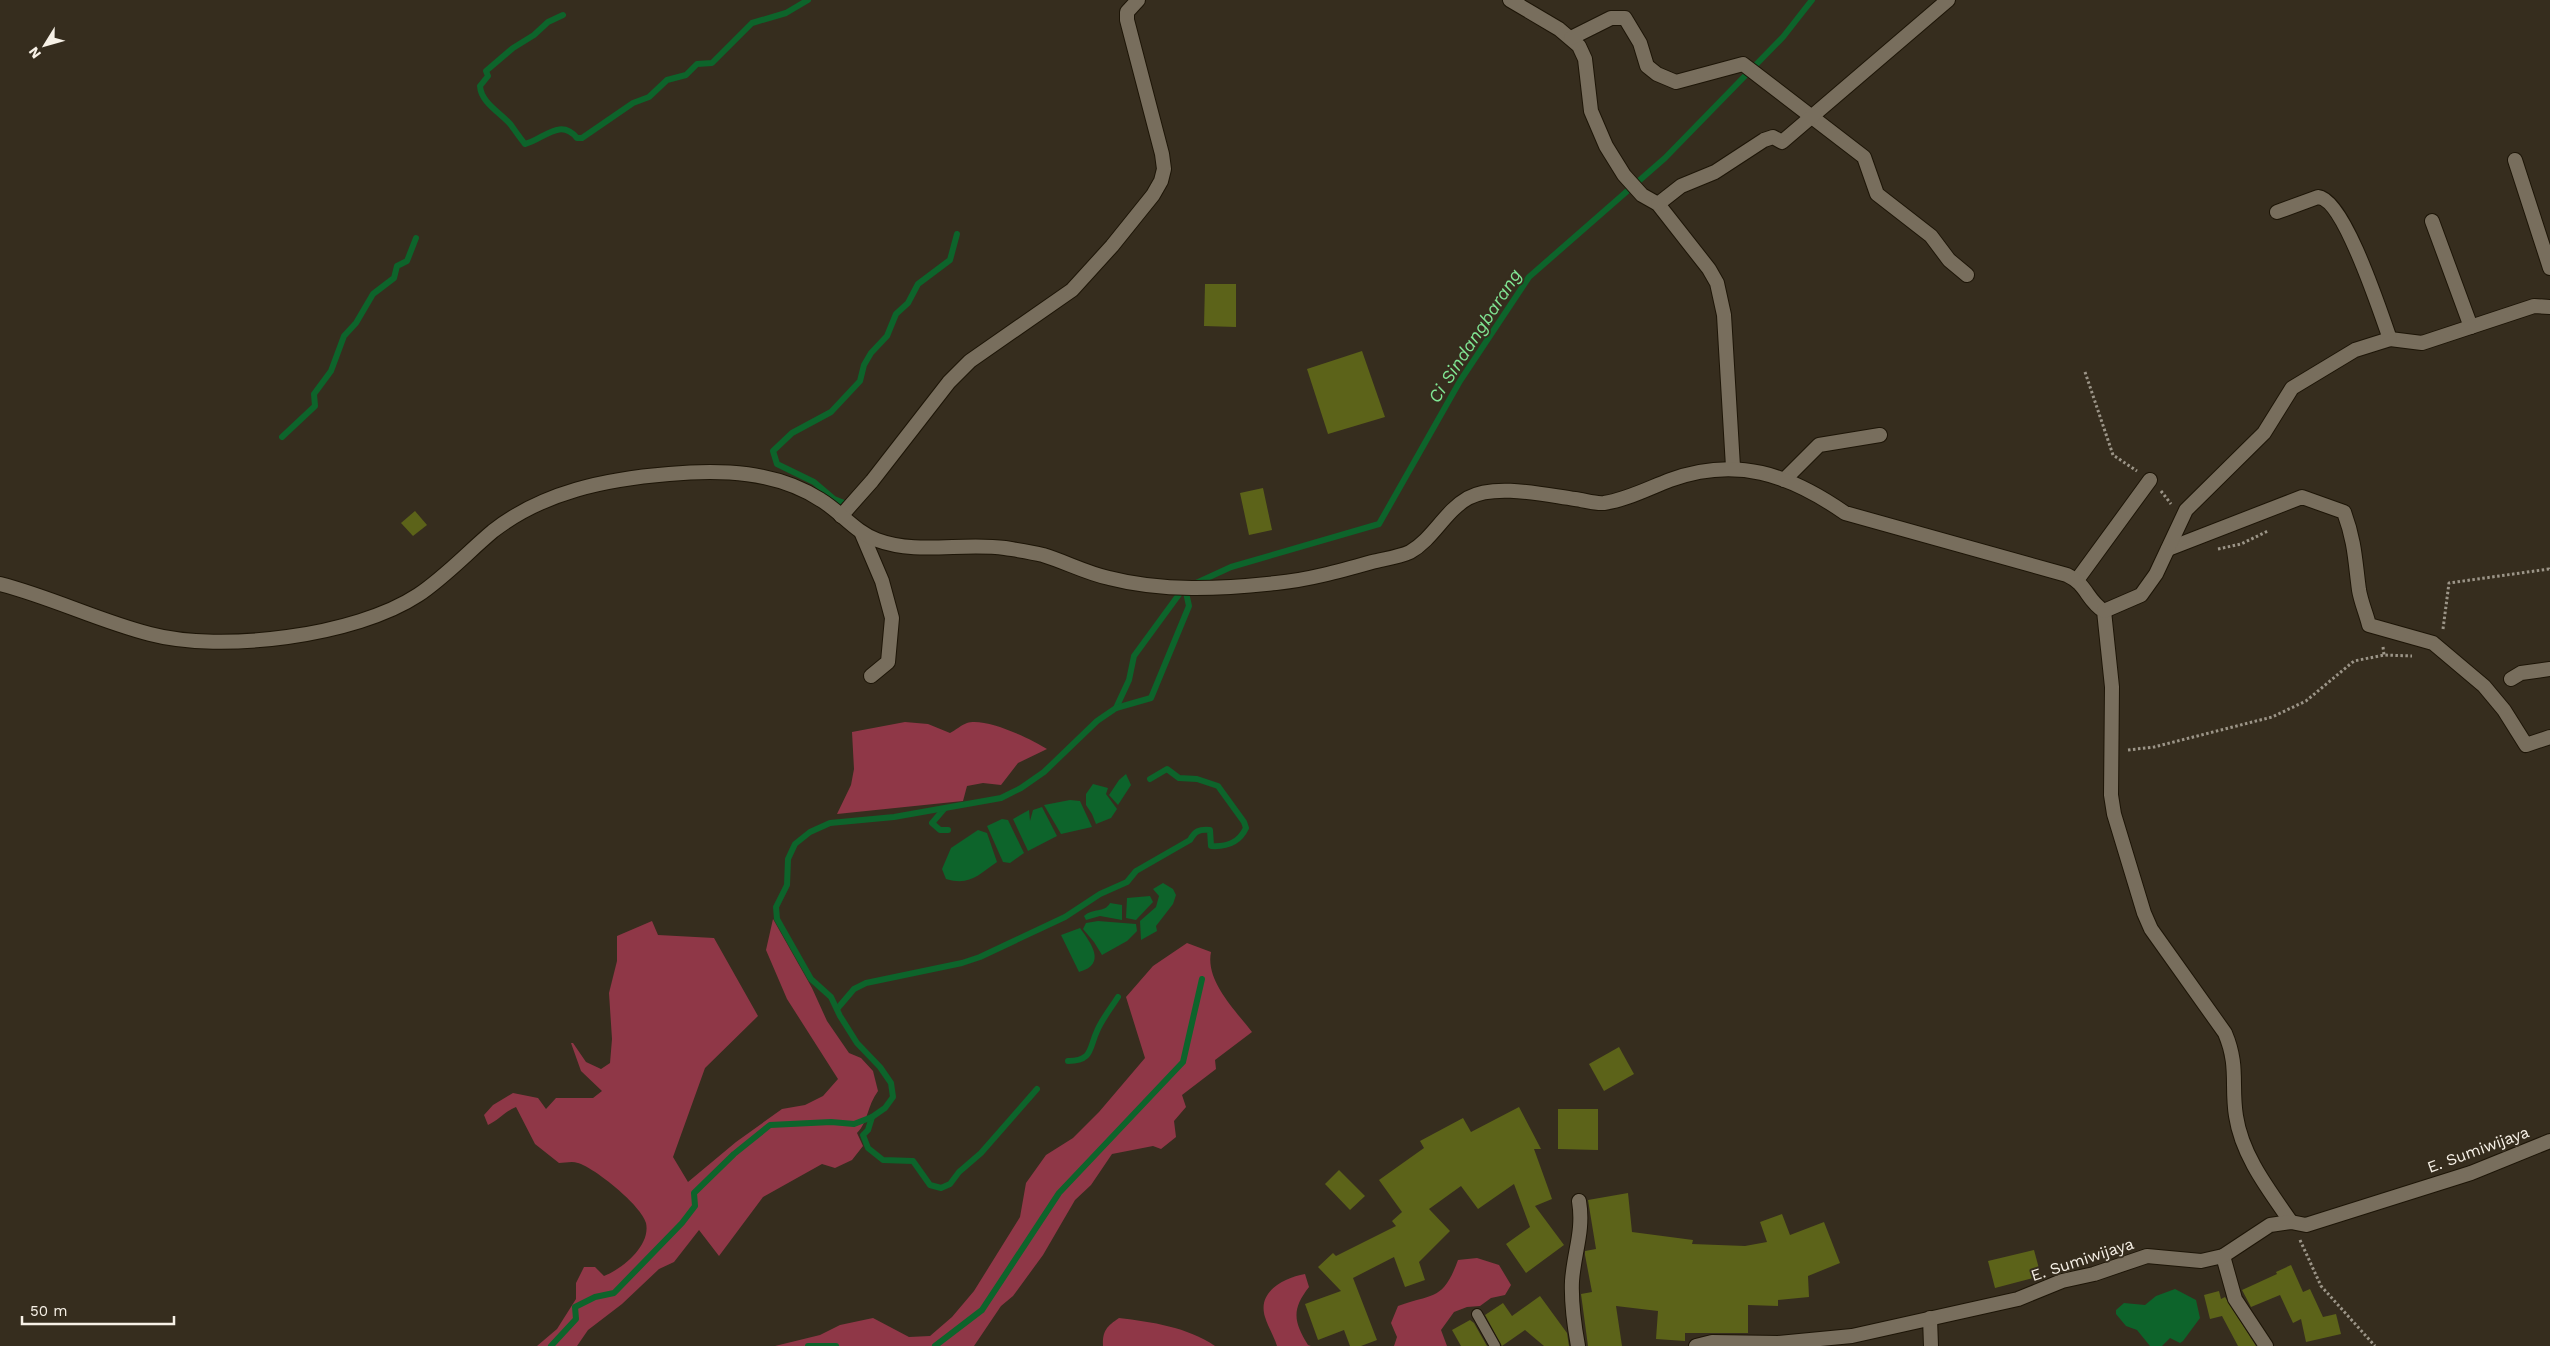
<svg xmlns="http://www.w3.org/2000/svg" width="2550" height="1346" viewBox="0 0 2550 1346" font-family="'Work Sans',sans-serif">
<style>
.forest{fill:#8f3747}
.water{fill:#0d642b}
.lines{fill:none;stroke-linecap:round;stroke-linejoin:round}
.stream{stroke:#0d642b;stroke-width:6}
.building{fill:#5c6319}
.service-casing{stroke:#1d1507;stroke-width:12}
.minor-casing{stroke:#1d1507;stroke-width:16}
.path{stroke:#9c9588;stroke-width:3;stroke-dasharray:2.5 2.5;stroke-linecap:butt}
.service{stroke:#786e5d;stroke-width:10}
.minor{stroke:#786e5d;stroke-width:14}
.labels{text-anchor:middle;stroke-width:4;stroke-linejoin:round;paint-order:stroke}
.street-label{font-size:16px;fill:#f7f1e7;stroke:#362d1e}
.water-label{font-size:18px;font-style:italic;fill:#80e694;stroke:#362d1e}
</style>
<rect width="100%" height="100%" fill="#362d1e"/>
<g class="forest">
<path d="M905,722l23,2 22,9c6,-3 11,-8 17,-10 18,-6 65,16 80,26l-29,14 -17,22 -18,-2 -16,3 -4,15 -126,13 14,-29 3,-16 -2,-37z"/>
<path d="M773,919l39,69 15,33 22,32 12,5 12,13 5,20c-11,15 -10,31 -21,42l6,13 -11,14 -17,8 -13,-4 -59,33 -44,59 -20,-26 -25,32 -15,7 -37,35 -34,26 -11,16h-40l20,-17 19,-30v-16l8,-16h11l9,9c18,-7 47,-30 42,-53 -4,-17 -51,-55 -68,-60 -6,-2 -13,0 -19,0l-24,-19 -19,-37c-12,5 -17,13 -28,18l-4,-10 9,-10 20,-12 25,5 8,11 10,-11h37l9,-7 -21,-20 -10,-28h2l13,19 15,7 9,-6 2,-24 -3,-46 8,-32v-25l35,-15 6,14 56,3 44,78 -53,52 -32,89 15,25 48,-40 46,-33 23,-4 18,-9 15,-17 -51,-80 -21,-49z"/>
<path d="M1187,943l24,9c-6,29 25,59 41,80l-37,28 1,9 -34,26 4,12 -12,14 2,16 -15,12 -8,-3 -41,8 -21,31 -16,15 -32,55 -30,41 -12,10 -27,40h-199l45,-11 20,-10 33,-7 36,19 21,-1 22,-19 22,-26 46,-74 6,-34 20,-28 27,-17 26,-26 46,-54 -19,-61 27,-31z"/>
<path d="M1477,1258l22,7 12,20 -6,10 -14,3 -11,8 -13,1 -13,5 -13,18 6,16h-53l3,-9 -6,-14 7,-17c36,-13 45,-5 60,-46z"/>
<path d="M1305,1274l4,13c-18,23 -15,35 -1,58l3,1h-34c-3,-10 -9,-19 -12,-29 -8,-26 19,-39 40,-43z"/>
<path d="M1119,1318c33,4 68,9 96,28h-112c-1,-15 4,-20 16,-28z"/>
</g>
<g class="water">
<path d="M1126,774l5,11 -13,20 -9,-10 10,-15z"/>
<path d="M1093,784l15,4 -2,6 11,15 -6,9 -15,6 -4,-10 -6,-9v-11z"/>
<path d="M1070,800l10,1 12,26 -31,7 -17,-29z"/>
<path d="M1042,807l15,29 -29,15 -15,-32 16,-9 1,11 3,-11z"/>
<path d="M1002,819l6,1 16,33 -14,10 -7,-1 -16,-36z"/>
<path d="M978,830l9,3 10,29c-19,13 -27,24 -51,17l-4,-10 9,-21z"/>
<path d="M1163,883l10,6 3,6 -3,9 -17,22 1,5 -16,9 -1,-19 16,-14 3,-11 -6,-7z"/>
<path d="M1150,896l3,6 -17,18 -10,-2 1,-20z"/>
<path d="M1110,903l12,2v15l-22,-4 -14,4 -2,-4c8,-8 21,-3 26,-13z"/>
<path d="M1098,921l38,3 1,7 -10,10 -25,14 -8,-13 -11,-13 3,-6z"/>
<path d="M1080,928c10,14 28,36 -1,44l-18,-37z"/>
<path d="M2175,1289l21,11 4,18 -17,23 -3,2 -10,-5 -8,8h-12l-13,-16 -11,-4 -10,-12v-4l8,-7 21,2 11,-9z"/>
</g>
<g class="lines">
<g class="stream">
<path d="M563,15l-15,7 -14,13 -21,13 -27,23 2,5 -8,10c1,17 21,27 31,39 5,7 9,13 14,19 18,-4 35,-27 52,-6h5l51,-35 16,-6 18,-17 19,-5 11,-11 15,-1 40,-40 34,-10 22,-13"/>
<path d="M282,437l33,-31 -1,-12 17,-23 13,-35 12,-13 17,-29 21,-16 3,-12 10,-5 9,-23"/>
<path d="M844,503l-10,-4 -20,-17 -37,-18 -4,-13 19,-18 39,-21 29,-31 4,-16 7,-12 16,-17 9,-22 12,-11 10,-19 32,-24 7,-26"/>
<path d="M1194,584l37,-17 148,-43 81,-143 69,-104 136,-119 118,-121 29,-37"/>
<path d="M1116,708l13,-28 5,-24 49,-67"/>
<path d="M944,809l-12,14 8,7h8"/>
<path d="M837,1009l17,-20 12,-6 96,-20 18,-6 85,-40 35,-23 27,-12 9,-11 54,-31c5,-9 9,-11 20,-10l1,16c16,1 28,-3 35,-18l-2,-6 -26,-36 -21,-7 -18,-1 -12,-9 -17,10"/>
<path d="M1068,1061c25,0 21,-13 29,-30 5,-12 14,-23 21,-34"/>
<path d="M872,1117l-4,13 -5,5 5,13 15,12 30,1 17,24 11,3 9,-4 9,-12 22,-19 56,-64"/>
<path d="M551,1346l25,-27 -1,-12 20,-10 19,-4 68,-70 13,-17 -1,-13 40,-39 36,-29 61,-3 23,2 18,-7 13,-9 8,-11 -2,-14 -11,-16 -23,-24 -17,-27 -9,-19 -20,-18 -34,-60 -1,-12 11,-22 1,-26 7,-15 15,-12 20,-9 64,-6 107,-19 20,-10 23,-16 53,-51 19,-13 35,-10 38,-92 -4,-18"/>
<path d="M808,1346h28"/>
<path d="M935,1346l47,-36 77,-117 124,-131 19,-83"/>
</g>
</g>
<g class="building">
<path d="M1205,284h31v43l-32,-1z"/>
<path d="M1362,351l23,66 -57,17 -21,-65z"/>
<path d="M1263,488l9,42 -23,5 -9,-42z"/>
<path d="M415,511l12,14 -14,11 -12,-13z"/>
<path d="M1619,1047l15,27 -30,17 -15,-27z"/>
<path d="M1519,1107l22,42h-7l18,50 -17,7 29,39 -38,28 -20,-29 24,-17 -16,-43 -36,25 -17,-23 -32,23 21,22 -31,31 6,18 -20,7 -11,-30 -41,21 24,62 -16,6h-11l-6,-16 -26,10 -13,-36 36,-13 -23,-24 15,-14 3,3 60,-30 -4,-5 10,-9 -23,-32 45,-32 -4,-7 43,-23 8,14z"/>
<path d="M1558,1109h40v41l-40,-1z"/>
<path d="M1339,1170l26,26 -15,14 -25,-26z"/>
<path d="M1628,1193l4,39 61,8 -1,4 53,2 22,-4 -7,-20 22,-8 8,21 34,-13 16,41 -32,13 1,21 -31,3v6l-30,-1v28h-63v8l-29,-2 2,-28 -42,-5 6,40h-34l-7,-52 11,-2 -7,-37v-4l11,-2 -8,-49z"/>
<path d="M2034,1250l7,26 -46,12 -7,-27z"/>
<path d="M2291,1265l12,27 7,-3 13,28 13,-3 5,20 -35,8 -5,-23 -8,4 -13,-28 -29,12 -9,-17 35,-16 -1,-2z"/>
<path d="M2219,1291l2,8 4,-2 31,49h-18l-16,-30 -12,3 -6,-24z"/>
<path d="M1540,1296l27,37 2,13h-25l-19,-16 -23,16 -17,-31 18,-12 9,13z"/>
<path d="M1470,1320l4,3 13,23h-26l-9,-16z"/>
</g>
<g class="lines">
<g class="service-casing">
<path id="service" d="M1477,1314l18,32"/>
</g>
<g class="minor-casing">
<g id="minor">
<path d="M1510,0l49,29 20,17 6,13 6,52 15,35 18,29 18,20 16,9 51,65 8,14 7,32 9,152"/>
<path d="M1571,38l40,-20h14l15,25 7,23 10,8 19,8 67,-18 121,93 13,37 54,42 18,24 18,15"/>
<path d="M2515,160l35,108"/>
<path d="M1658,204l23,-18 34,-14 49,-32 9,-3 9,5 166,-142"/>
<path d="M2432,221l39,106"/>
<path d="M2390,339l32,4 112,-37 16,1"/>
<path d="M1784,480l35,-35 61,-10"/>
<path d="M841,516l31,-35 77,-99 21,-21 102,-71 40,-44 41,-51 8,-14 3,-12 -2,-15 -35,-134v-8l11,-12"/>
<path d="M862,534l20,47 10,37 -4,44 -17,14"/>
<path d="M2168,549l134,-52 42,15c11,30 11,48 15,78 2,12 7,23 10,35l64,18 51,43 20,24 22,35 24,-8"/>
<path d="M2077,580l73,-100"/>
<path d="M0,584c51,13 99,37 150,50 71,19 206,2 268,-39 27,-18 50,-43 75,-64 50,-39 113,-52 176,-57 52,-5 107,-3 152,26 20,12 34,32 56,40 40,15 86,2 128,8 12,2 26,4 38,7 23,7 43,18 66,23 54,14 111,11 167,5 32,-3 64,-12 96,-21 12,-3 27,-5 38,-10 23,-13 35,-41 58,-54 27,-15 77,-3 107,1 9,1 20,5 29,4 22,-3 45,-15 66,-23 66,-24 119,-6 175,33l222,62c20,9 20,26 37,36l8,76 -1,108 3,19 30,99 7,16 74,104c14,33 6,52 11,83 6,40 33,74 55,106"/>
<path d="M2104,611l37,-16 15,-21 30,-64 78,-77 28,-45 63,-38 35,-11c-9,-25 -46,-140 -72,-142l-41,15"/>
<path d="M2511,679l10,-6 29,-4"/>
<path d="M2223,1256l12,43 31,47"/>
<path d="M1930,1318l1,28"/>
<path d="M1578,1346c-4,-22 -7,-43 -6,-65 2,-29 12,-50 7,-80"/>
<path d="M1696,1346l16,-4 66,1 74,-7 166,-37 44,-18 32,-7 53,-18 54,5 22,-5 47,-31 21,-3 15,3 165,-52 79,-32"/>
</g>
</g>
<g class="path">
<path d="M2085,372l28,83 24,16"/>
<path d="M2161,491l10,13"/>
<path d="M2218,549l23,-5 27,-13"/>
<path d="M2443,629l6,-46 100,-14 1,2"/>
<path d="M2383,647l1,8"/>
<path d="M2128,750l26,-3 118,-30 34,-16 48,-40 30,-6 28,1"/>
<path d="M2300,1240l21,46 54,60"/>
</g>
<use href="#service" class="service"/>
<use href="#minor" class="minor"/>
</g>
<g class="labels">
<g class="street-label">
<text transform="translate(2478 1149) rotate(-20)" y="6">E. Sumiwijaya</text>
<text transform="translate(2082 1259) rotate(-18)" y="6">E. Sumiwijaya</text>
</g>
<g class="water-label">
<text transform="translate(1475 336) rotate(-57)" y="6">Ci Sindangbarang</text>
</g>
</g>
<g transform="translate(45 45) rotate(233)" stroke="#362d1e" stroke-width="4" paint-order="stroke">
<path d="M0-4L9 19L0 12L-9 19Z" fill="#f7f1e7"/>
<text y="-8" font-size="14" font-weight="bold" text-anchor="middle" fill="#f7f1e7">N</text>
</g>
<path d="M22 1316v8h152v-8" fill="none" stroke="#f7f1e7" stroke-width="2.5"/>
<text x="30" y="1316" font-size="15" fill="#f7f1e7" stroke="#362d1e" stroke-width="4" paint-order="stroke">50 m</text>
</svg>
